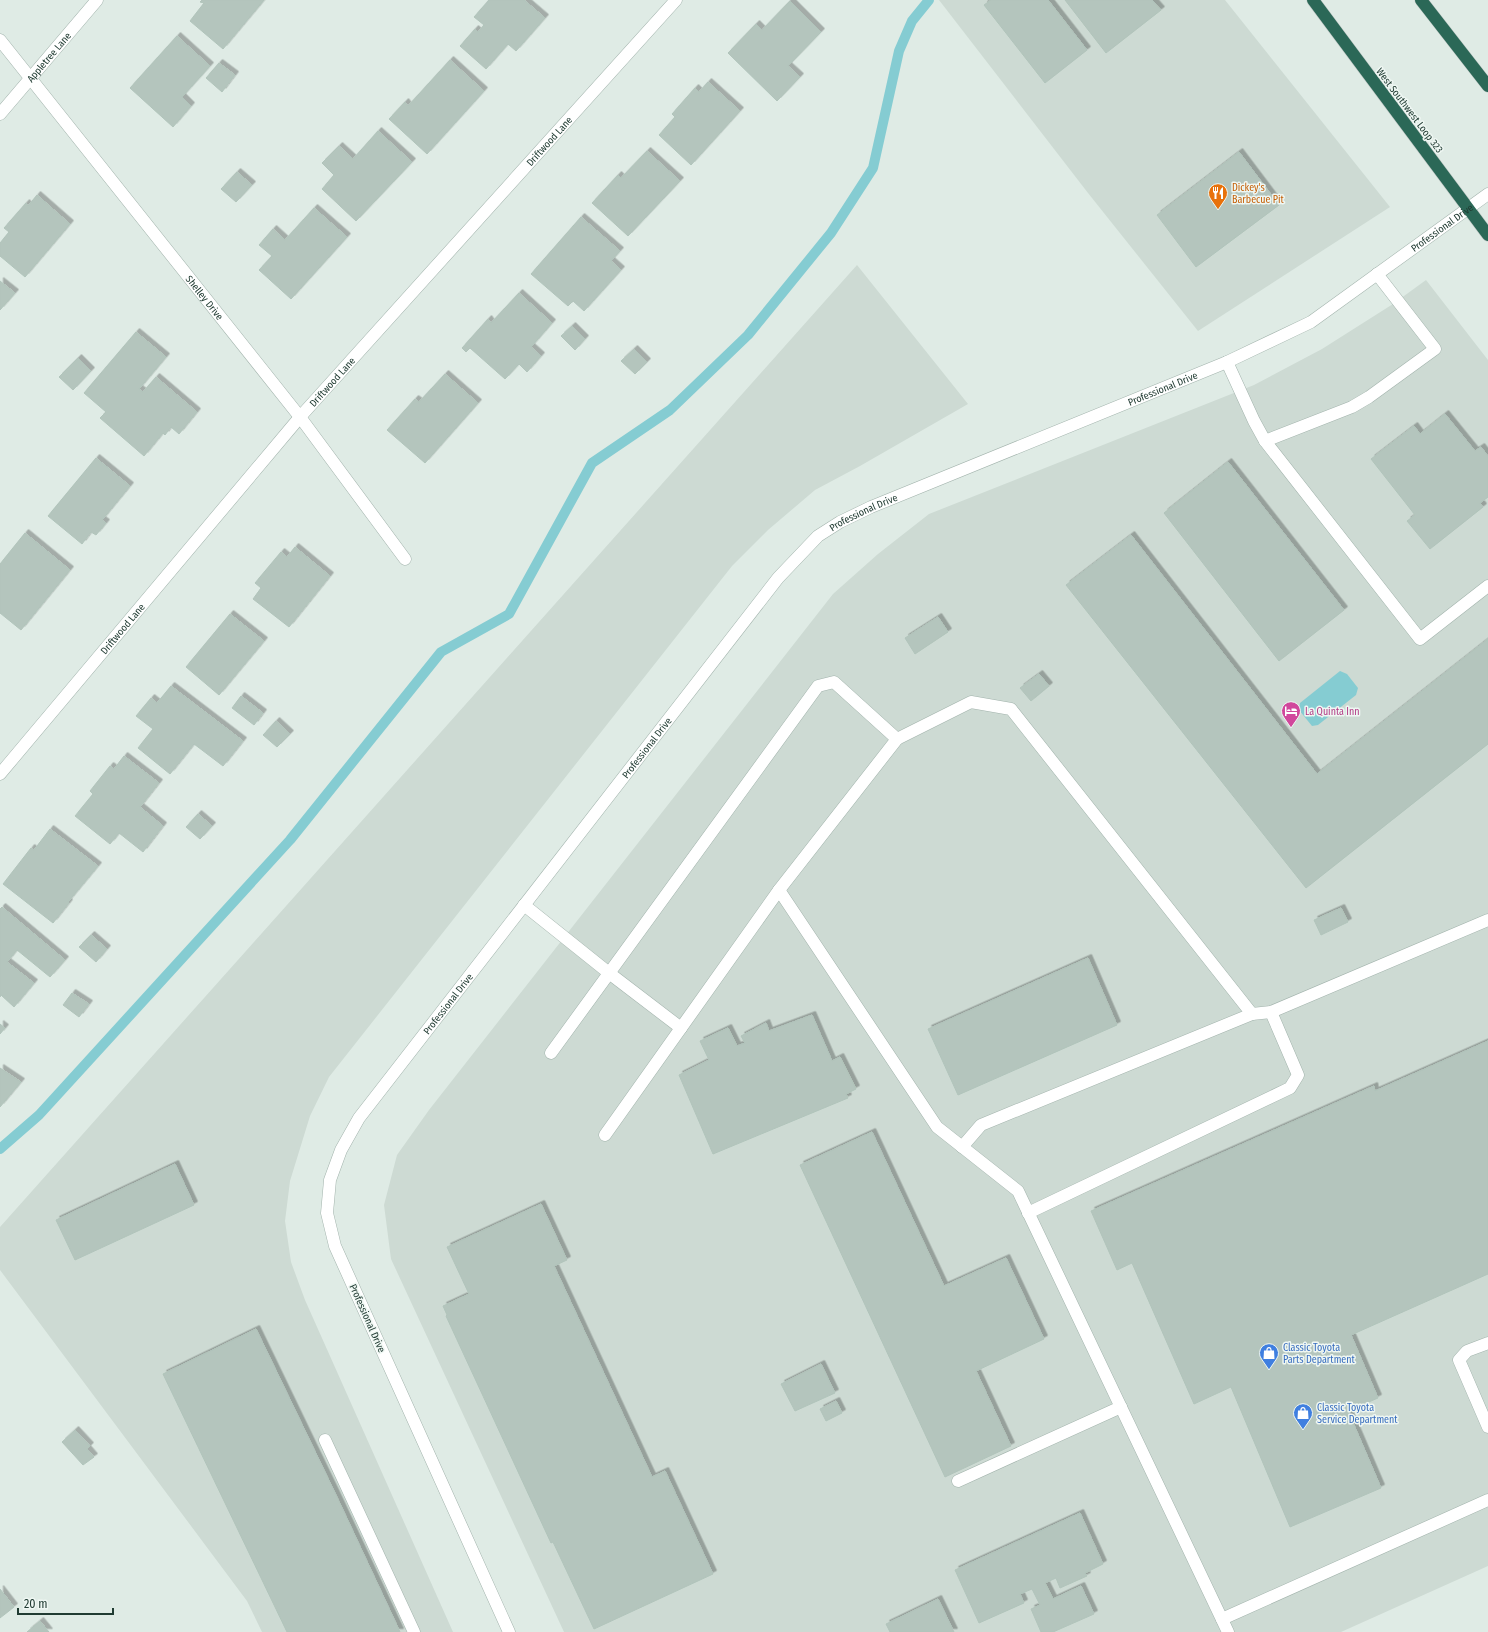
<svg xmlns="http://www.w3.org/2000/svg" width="1488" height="1632" viewBox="0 0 1488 1632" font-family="'Fira Sans Condensed',sans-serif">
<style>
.built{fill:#cddad3}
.water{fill:#85ccd2}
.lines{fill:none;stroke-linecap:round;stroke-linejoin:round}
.stream{stroke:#85ccd2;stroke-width:10}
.building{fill:#b4c5bd;stroke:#b1c4bb;filter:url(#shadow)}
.lane-casing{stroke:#a2b3ac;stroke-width:13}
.street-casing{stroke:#a2b3ac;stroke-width:13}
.highway-casing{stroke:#c1c8c6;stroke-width:13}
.lane{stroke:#fff;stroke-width:12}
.street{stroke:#fff;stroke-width:12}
.highway{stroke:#2b6857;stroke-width:12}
.labels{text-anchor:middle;stroke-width:3;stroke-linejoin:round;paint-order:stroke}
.street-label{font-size:10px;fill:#203b32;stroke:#eff7f3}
.food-label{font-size:10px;fill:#c56008;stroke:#eff7f3;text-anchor:start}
.hotel-label{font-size:10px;fill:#b23c85;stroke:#eff7f3;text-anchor:start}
.shop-label{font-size:10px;fill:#366cbe;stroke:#eff7f3;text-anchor:start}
</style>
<defs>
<filter id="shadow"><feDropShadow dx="3.5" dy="-3.5" stdDeviation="0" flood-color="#0004"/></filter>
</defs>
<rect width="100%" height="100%" fill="#dfebe5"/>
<g class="built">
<path d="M939,0h286l165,207 -192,124 -110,-138z"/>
<path d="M857,265l111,139 -108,62 -45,24 -47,40 -36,36 -403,511 -19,39 -20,65 -5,40 6,41 14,38 148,332h-191l-15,-31 -247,-331v-43z"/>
<path d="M1426,280l62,80v1206l-147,66h-777l-173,-373 -7,-54 13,-50 32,-45 404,-516 45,-40 51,-40 325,-129 68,-36 71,-45z"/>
</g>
<path class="water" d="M1340,671l7,3 11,14 -2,7 -38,30 -6,1 -13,-16 1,-7z"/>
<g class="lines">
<path class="stream" d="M0,1149l39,-34 251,-275 151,-188 68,-38 83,-151 78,-53 78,-75 83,-102 42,-65 26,-117 13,-30 17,-21"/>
</g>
<g class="building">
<path d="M202,0h62l-41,49 -33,-28 14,-18 -4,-1z"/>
<path d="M489,0h35l21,18 -29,33 -8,-7 -22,25 -26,-23 15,-17 3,3 6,-7 -10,-8z"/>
<path d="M991,0h57l39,50 -42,33 -61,-78z"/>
<path d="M1065,0h87l9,10 -55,43z"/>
<path d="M790,1l31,31 -33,34 12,11 -23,24 -49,-48 28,-29 6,6z"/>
<path d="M177,36l33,30 -28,31 9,9 -18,21 -43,-39z"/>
<path d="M450,60l34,31 -57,63 -38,-35 16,-17 3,4z"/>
<path d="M219,63l16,12 -13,17 -16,-14z"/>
<path d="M708,82l32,29 -49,54 -32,-30 16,-18 -3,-3 23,-26 4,4z"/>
<path d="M378,131l34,31 -56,59 -34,-32 12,-14 -12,-12 17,-17 14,13z"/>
<path d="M647,151l33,30 -52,55 -36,-33 26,-28 3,3z"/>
<path d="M1239,152l40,53 -83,62 -39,-52z"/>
<path d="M237,172l15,13 -16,17 -15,-13z"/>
<path d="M37,195l33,29 -45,53 -25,-21v-13l9,-11 -5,-4 22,-25 2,3z"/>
<path d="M314,208l33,29 -56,62 -32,-29 13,-14 -13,-11 14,-16 12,11z"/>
<path d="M581,217l39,34 -9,10 10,9 -37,41 -11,-10 -5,5 -37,-32z"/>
<path d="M0,281l15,12 -15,17z"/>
<path d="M519,293l33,30 -21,24 10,9 -14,16 -8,-8 -14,15 -35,-31 -4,4 -4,-4 26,-29 3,4z"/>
<path d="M572,326l13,13 -10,11 -14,-14z"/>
<path d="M136,332l30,25 -27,32 4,3 13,-15 41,35 -18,22 -8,-7 -6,8 -2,-2 -19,23 -44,-38 6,-6 -22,-19z"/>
<path d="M634,349l13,13 -12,12 -14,-13z"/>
<path d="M78,358l13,13 -18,19 -14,-13z"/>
<path d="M445,374l33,29 -53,60 -38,-33 28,-31 4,3z"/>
<path d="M1445,414l30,37 6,-4 7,9v41l-8,6 3,4 -53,42 -23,-28 8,-6 -44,-56 43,-33 6,8z"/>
<path d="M96,458l34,28 -28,34 4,3 -10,12 -5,-3 -9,12 -34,-28z"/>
<path d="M1228,462l116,148 -65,51 -115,-148z"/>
<path d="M25,533l45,37 -49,60 -21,-17v-49z"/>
<path d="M1131,535l186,239 171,-135v105l-182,144 -240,-303z"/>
<path d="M295,547l35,29 -41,51 -36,-28 8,-11 -6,-5 26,-31 6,5z"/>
<path d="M230,614l34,27 -45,54 -33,-28z"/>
<path d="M938,617l10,15 -33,22 -10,-16z"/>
<path d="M1039,674l10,12 -18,15 -11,-13z"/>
<path d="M171,686l72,55 -20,25 -29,-22 -24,30 -32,-26 15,-19 -17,-13 15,-18 6,5z"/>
<path d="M241,696l22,17 -9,12 -22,-17z"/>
<path d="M276,721l14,13 -13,13 -14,-12z"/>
<path d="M124,756l35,27 -19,24 23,19 -20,26 -24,-19 -9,11 -35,-28 18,-22 -3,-3 20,-25 4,3z"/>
<path d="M198,814l14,12 -12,13 -14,-12z"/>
<path d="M50,829l48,37 -30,36 1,1 -16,20 -50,-39 28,-36 3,2z"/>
<path d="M2,907l63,53 -15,17 -33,-27 -10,12 27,21 -20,24 -13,-12 -1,2v-88z"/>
<path d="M1341,908l7,14 -27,13 -7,-15z"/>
<path d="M91,935l16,14 -11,13 -17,-15z"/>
<path d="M1088,958l29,67 -159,70 -30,-66z"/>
<path d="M72,993l17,11 -10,13 -16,-12z"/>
<path d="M812,1015l20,46 8,-4 16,32 -10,5 2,4 -135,56 -34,-79 30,-15 -9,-19 28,-13 9,18 8,-3 -4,-7 25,-13 3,8z"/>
<path d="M0,1024l5,4 -5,6z"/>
<path d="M1488,1041v233l-137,61 27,63 -30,13 33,77 -91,39 -59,-140 -37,17 -62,-141 -15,7 -26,-59 283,-125 1,5z"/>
<path d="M0,1068l21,14 -21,25z"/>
<path d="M872,1132l72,154 62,-28 38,81 -68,32 35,75 -66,31 -145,-312z"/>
<path d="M175,1164l19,41 -119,55 -19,-40z"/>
<path d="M541,1204l26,56 -13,6 98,211 13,-6 48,103 -119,55 -41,-87 -2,1 -105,-227 1,-1 -4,-9 26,-12 -22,-47z"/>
<path d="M256,1329l79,164 65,139h-113l-124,-258z"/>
<path d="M821,1364l14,29 -40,18 -14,-27z"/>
<path d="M836,1401l6,12 -16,8 -6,-12z"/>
<path d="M75,1430l15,16 -3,3 7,8 -11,8 -21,-23z"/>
<path d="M1080,1513l23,51 -18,9 2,3 -27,12 -4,-10 -11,5 8,16 28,-13 13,28 -41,18h-12l-10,-23 9,-4 -8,-16 -12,5 4,9 -45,20 -24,-53z"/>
<path d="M0,1589l14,18 -14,11z"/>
<path d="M938,1599l16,33h-64l-4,-8z"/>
<path d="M40,1621l9,11h-22z"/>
</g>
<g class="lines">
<g class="lane-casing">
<g id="lane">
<path d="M1227,362l27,59 11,20 155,198 68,-53"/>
<path d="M1265,441l87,-34 17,-10 66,-48 -58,-75"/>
<path d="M897,739l74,-37 40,7 241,305"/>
<path d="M524,905l85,68 72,55"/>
<path d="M551,1053l267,-367 16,-4 63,57 -118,151"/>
<path d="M605,1135l174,-245 158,237 81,64 210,441"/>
<path d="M962,1147l19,-22 271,-111 19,-2 217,-92"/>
<path d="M1028,1213l262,-125 8,-13 -27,-63"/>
<path d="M1488,1343l-21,8 -8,9 29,67"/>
<path d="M325,1440l89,192"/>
<path d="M958,1481l163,-74"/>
<path d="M1222,1619l266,-119"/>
</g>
</g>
<g class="street-casing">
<g id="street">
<path id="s1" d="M0,40l300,377 105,142"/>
<path id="s2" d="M0,114l97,-114"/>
<path id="s3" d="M0,774l300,-357 376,-417"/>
<path id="s4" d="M509,1632l-174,-386 -8,-33 3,-33 11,-30 18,-32 419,-540 40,-42 22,-14 31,-15 356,-145 84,-40 177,-128"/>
</g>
</g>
<g class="highway-casing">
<g id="highway">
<path d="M1313,0l175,235"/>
<path d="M1421,0l67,86"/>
</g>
</g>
<use href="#lane" class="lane"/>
<use href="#street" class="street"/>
<use href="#highway" class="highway"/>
</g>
<defs>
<g id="restaurant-pin" transform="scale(1)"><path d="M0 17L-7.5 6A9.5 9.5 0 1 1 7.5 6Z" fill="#e8710a" stroke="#eff7f3"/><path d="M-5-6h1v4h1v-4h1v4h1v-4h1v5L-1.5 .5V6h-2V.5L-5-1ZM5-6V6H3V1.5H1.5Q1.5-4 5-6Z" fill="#fff"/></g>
<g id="hotel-pin" transform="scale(1)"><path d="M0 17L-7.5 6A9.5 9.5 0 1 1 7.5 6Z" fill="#d1479c" stroke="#eff7f3"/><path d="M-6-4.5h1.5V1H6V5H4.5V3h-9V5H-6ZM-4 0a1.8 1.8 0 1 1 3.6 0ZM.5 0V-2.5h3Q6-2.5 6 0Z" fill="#fff"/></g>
<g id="shop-pin" transform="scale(1)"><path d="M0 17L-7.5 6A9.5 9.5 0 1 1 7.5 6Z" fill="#3f7fe0" stroke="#eff7f3"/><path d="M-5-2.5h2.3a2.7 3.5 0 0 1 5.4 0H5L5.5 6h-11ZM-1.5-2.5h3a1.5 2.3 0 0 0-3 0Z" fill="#fff"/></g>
</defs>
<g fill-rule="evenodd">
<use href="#restaurant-pin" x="1218" y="193"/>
<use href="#hotel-pin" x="1291" y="711"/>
<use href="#shop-pin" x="1269" y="1353"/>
<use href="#shop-pin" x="1303" y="1413"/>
</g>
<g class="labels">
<g class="street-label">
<text dy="4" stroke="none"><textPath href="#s2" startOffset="75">Appletree Lane</textPath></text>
<text transform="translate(1410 110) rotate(53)" y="4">West Southwest Loop 323</text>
<text dy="4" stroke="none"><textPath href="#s3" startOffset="838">Driftwood Lane</textPath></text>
<text dy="4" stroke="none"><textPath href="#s4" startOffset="2000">Professional Drive</textPath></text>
<text dy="4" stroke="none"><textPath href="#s1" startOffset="329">Shelley Drive</textPath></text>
<text dy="4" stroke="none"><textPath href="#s3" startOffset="514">Driftwood Lane</textPath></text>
<text dy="4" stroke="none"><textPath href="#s4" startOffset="1676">Professional Drive</textPath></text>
<text dy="4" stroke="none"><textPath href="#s4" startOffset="1352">Professional Drive</textPath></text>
<text dy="4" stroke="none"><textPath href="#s3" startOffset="190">Driftwood Lane</textPath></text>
<text dy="4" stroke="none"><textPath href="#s4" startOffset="1028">Professional Drive</textPath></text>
<text dy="4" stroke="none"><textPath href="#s4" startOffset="704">Professional Drive</textPath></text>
<text transform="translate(368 1318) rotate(66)" y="4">Professional Drive</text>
</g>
<g class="food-label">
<text x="1232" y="191">Dickey's<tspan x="1232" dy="12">Barbecue Pit</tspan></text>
</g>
<g class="hotel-label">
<text x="1305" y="715">La Quinta Inn</text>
</g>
<g class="shop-label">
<text x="1283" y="1351">Classic Toyota<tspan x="1283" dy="12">Parts Department</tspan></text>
<text x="1317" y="1411">Classic Toyota<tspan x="1317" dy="12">Service Department</tspan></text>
</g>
</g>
<path d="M18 1608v6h95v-6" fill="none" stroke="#203b32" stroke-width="2"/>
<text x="24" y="1608" font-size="12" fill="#203b32" stroke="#eff7f3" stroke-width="3" paint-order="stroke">20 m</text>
</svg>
